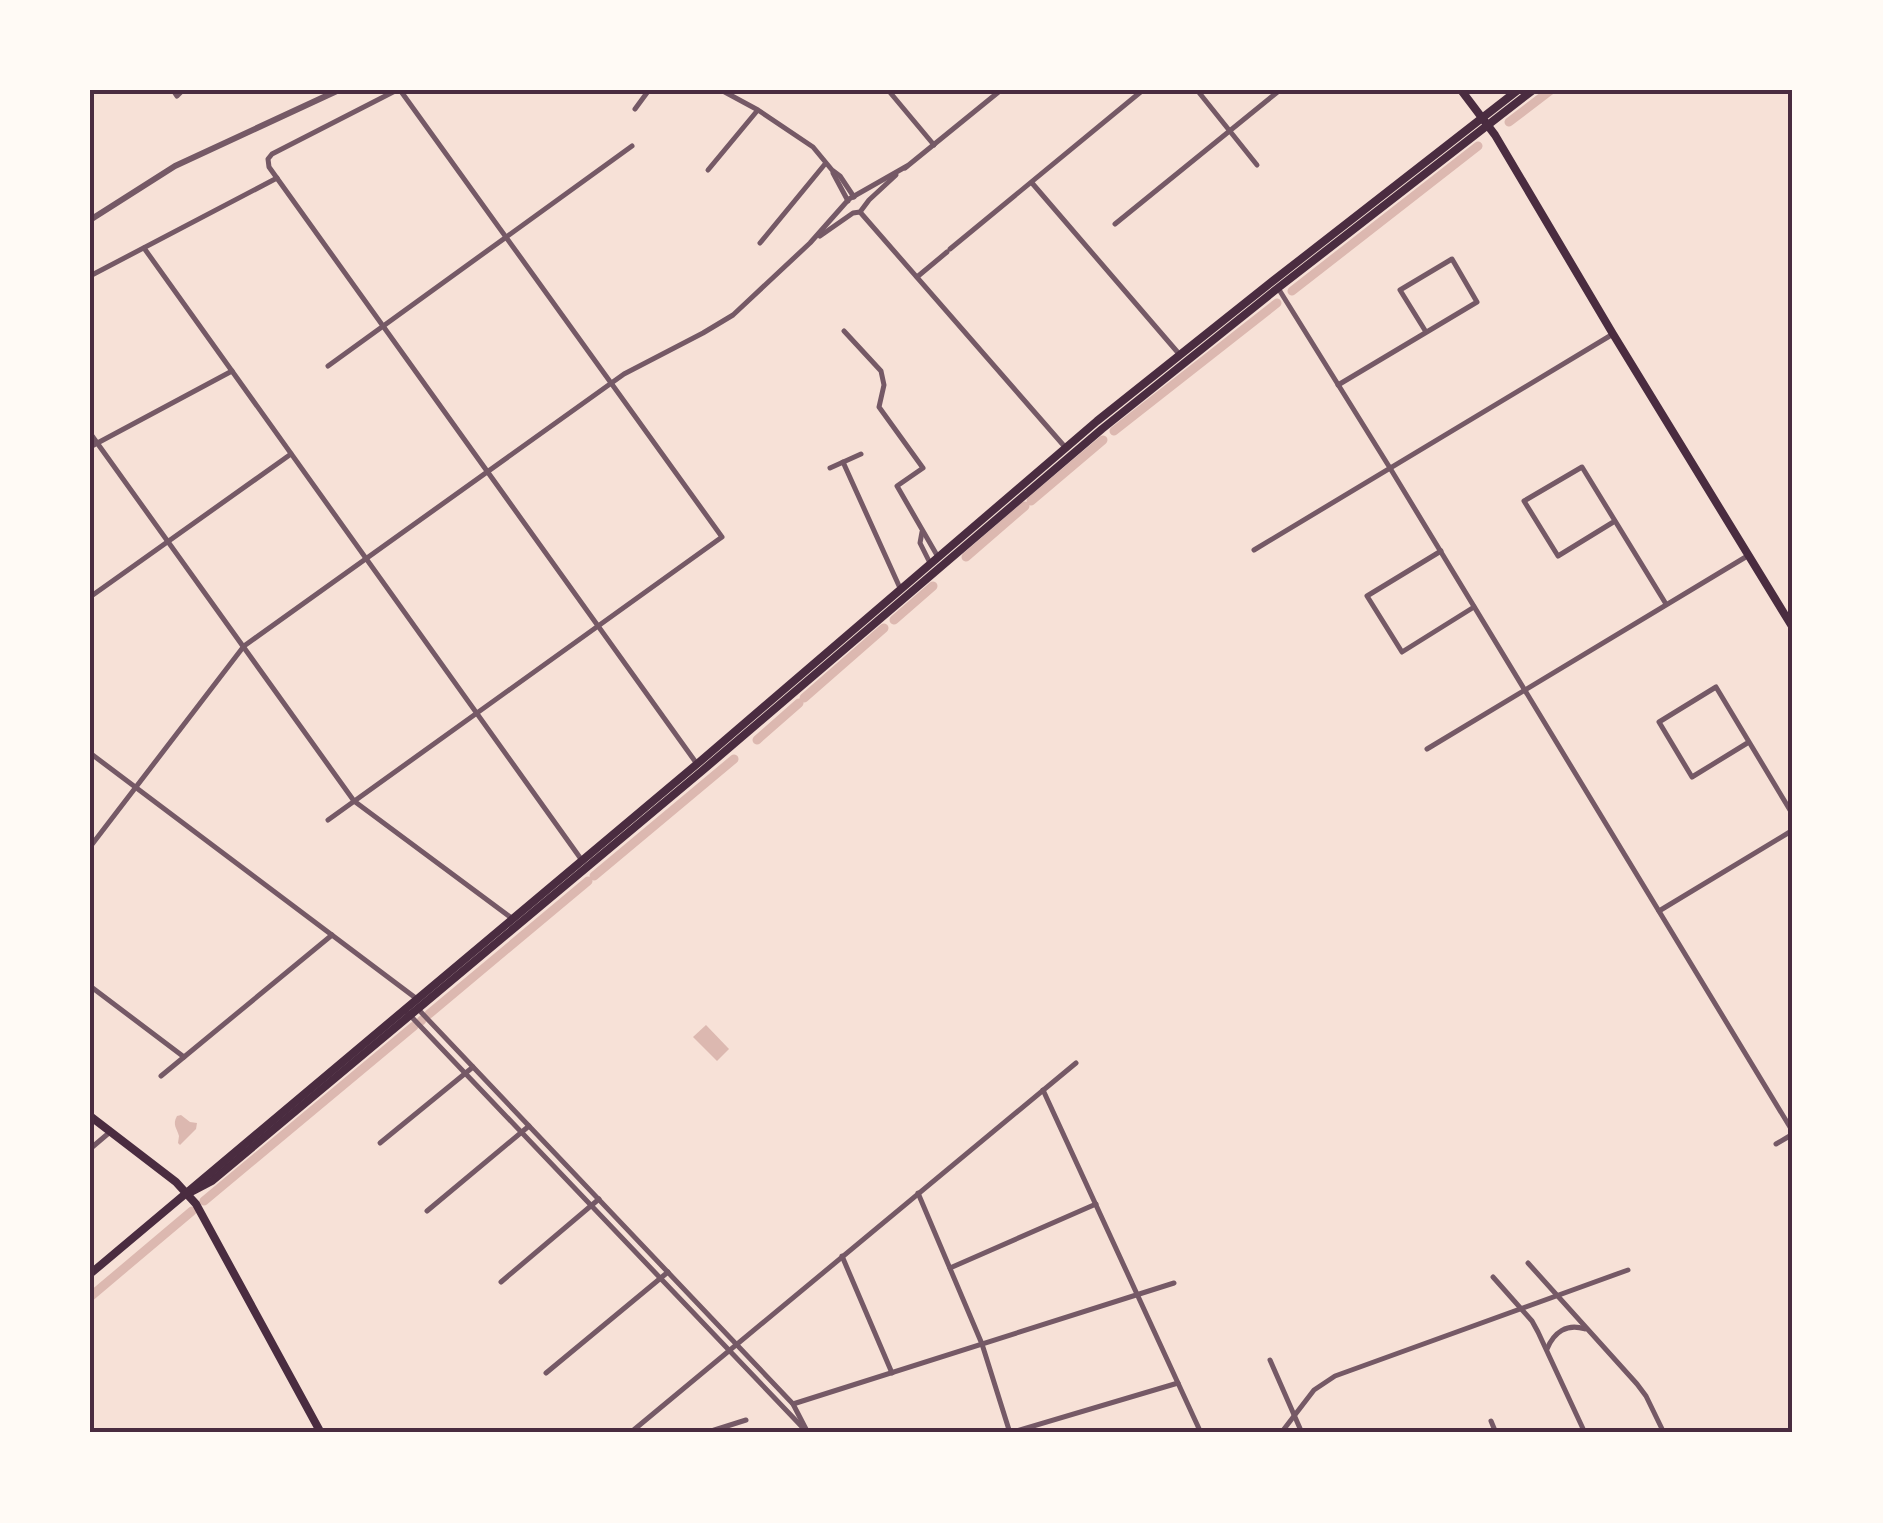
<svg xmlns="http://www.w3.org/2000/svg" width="1883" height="1523" viewBox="0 0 1883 1523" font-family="'Nunito Sans',sans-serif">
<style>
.water{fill:#dcb8b0}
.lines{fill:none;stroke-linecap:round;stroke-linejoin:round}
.canal{stroke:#dcb8b0;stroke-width:9}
.minor{stroke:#755966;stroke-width:5}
.tertiary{stroke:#755966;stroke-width:6}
.secondary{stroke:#4a2c40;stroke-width:8}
.primary{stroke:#4a2c40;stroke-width:8}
.neatline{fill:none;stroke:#4a2c40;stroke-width:4}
</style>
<rect width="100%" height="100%" fill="#f7e1d7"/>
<g class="water">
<path d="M706,1025l23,24 -12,12 -24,-24z"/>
<path d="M181,1115l9,7 7,1 -1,6 -16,16 -2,-2 1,-7c-2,-8 -7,-11 -2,-20z"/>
</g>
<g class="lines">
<g class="canal">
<path d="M1509,122l42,-32"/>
<path d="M1292,291l186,-145"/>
<path d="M1114,431l163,-128"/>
<path d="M1031,501l72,-61"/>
<path d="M966,557l59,-51"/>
<path d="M894,620l39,-34"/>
<path d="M804,698l80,-70"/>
<path d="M757,740l42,-37"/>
<path d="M594,876l140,-117"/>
<path d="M429,1014l159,-133"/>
<path d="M421,1021l1,-1"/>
<path d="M204,1201l210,-175"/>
<path d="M90,1297l102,-86"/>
</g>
<g class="minor">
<path d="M173,90l4,6 6,-6"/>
<path d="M397,90l-125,64 -4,5 1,8 428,597"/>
<path d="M721,90l37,20 55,37 19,23 8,6 14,21"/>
<path d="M888,90l46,55"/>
<path d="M1197,90l60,75"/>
<path d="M635,109l14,-19"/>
<path d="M905,168l96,-78"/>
<path d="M708,170l49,-59"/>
<path d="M833,173l15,28"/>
<path d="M1032,183l148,172"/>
<path d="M860,212l205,235"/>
<path d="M1115,224l165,-134"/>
<path d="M820,236l33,-23 7,-1 9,-12 27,-25"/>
<path d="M760,243l65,-79"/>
<path d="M144,248l437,611"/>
<path d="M950,249l193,-159"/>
<path d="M90,276l187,-98"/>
<path d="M917,277l30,-25"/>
<path d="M1278,288l112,180 403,664"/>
<path d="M844,331l37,40 3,14 -5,22 44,61 -26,18 41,71"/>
<path d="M328,366l304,-220"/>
<path d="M1338,385l139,-83 -25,-43 -52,31 26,42"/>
<path d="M90,433l264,368 159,118"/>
<path d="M90,447l142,-76"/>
<path d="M843,462l57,126"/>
<path d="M830,468l31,-14"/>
<path d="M1615,521l-57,35 -34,-55 58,-34 84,137"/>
<path d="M922,532l-2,11 10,20"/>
<path d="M1254,550l359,-216"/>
<path d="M1441,551l-74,45 35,56 72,-45"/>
<path d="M90,597l201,-143"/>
<path d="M1749,742l-57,35 -33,-55 57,-35 77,128"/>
<path d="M1427,749l322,-194"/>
<path d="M90,753l327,246"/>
<path d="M328,820l394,-283 -322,-447"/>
<path d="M90,847l154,-201 380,-272 79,-41 30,-18 77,-72 39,-44 58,-33"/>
<path d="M1659,911l134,-81"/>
<path d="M90,986l94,71"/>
<path d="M404,1009l401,421"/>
<path d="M418,1009l375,395 15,29"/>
<path d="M161,1076l171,-141"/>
<path d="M1043,1090l158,343"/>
<path d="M380,1143l93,-76"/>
<path d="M1776,1144l17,-10"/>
<path d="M90,1149l20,-17"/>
<path d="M918,1193l64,151 28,89"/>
<path d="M427,1211l102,-85"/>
<path d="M842,1256l50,117"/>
<path d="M1528,1263l109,121 9,12 18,37"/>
<path d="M950,1268l146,-64"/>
<path d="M1493,1277l39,44 6,11 47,101"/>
<path d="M501,1282l98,-83"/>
<path d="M1547,1349c7,-17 20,-26 38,-20"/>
<path d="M1270,1360l32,73"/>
<path d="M546,1373l122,-101"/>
<path d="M793,1404l381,-121"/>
<path d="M1491,1421l5,12"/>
<path d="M630,1433l446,-370"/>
<path d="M705,1433l41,-13"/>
<path d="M1010,1433l168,-50"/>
<path d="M1281,1433l33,-43 21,-14 293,-106"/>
</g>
<path class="tertiary" d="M90,220l85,-54 164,-76"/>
<g class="secondary">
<path d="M1461,90l34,45 118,199 180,294"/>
<path d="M90,1116l86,66 20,22 125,229"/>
</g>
<g class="primary">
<path d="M191,1192l21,-11 490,-410 400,-342 176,-141 255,-198"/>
<path d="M90,1274l607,-510 400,-343 177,-141 244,-190"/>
</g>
</g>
<rect width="1883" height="1523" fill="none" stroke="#fffaf5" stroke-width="185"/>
<rect x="92" y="92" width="1698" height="1338" class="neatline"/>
</svg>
